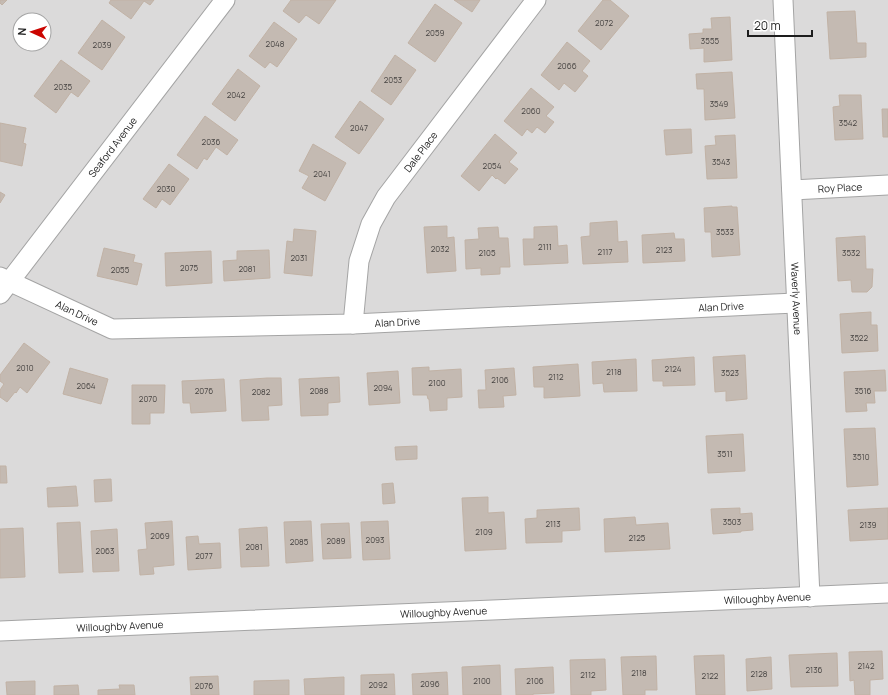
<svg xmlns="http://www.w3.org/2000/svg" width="888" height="695" viewBox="0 0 888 695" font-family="Manrope,sans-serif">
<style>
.residential{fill:#dbdada;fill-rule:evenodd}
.building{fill:#c4bab2;stroke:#c1b2a5}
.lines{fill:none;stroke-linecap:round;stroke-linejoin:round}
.street-casing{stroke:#a4a4a4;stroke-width:21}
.street{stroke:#fff;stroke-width:19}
.labels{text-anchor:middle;stroke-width:4;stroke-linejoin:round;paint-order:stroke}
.number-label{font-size:8px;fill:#474442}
.street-label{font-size:10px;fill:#1d1d1d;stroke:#fff}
</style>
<rect width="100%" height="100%" fill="#efebe3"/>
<path class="residential" d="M0,0h888v695h-888zM20,20h24v24h-24z"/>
<g class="building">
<path d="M0,0h7l-5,5 -2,-2z"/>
<path d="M111,0h43l-4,5 -6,-4 -13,18 -22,-16z"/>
<path d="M291,0h45l-17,24 -13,-9 -7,8 -16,-12z"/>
<path d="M454,0h26l-8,12z"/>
<path d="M603,0h7l19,16 -28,34 -23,-19z"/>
<path d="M435,4l27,19 -27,39 -27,-19z"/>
<path d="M855,11l2,32h9v14l-36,2 -3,-47z"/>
<path d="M730,17l2,43 -28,2v-14l-14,1 -1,-15 14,-1v-4h9l-1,-11z"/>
<path d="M102,20l23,17 -23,33 -24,-17z"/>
<path d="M274,22l23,17 -20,28 -7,-5 -5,6 -16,-12z"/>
<path d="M567,42l23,19 -8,10 6,5 -13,16 -11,-9 -5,7 -18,-15z"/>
<path d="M395,55l21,15 -25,35 -20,-14z"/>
<path d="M61,60l29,21 -12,16 -7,-5 -15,21 -22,-17z"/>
<path d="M238,69l22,17 -25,35 -23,-17z"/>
<path d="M732,72l3,46 -30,2 -1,-31h-7l-1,-15z"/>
<path d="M531,88l23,19 -8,9 8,6 -9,11 -8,-6 -5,6 -5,-4 -5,7 -18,-15z"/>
<path d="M839,95h22l2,44 -28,1 -2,-33 7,-1z"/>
<path d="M360,101l24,18 -25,35 -24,-17z"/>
<path d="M882,109h6v28h-5z"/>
<path d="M205,116l33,24 -11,15 -11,-8 -9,13 -3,-2 -7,11 -20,-14z"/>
<path d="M0,123l26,5 -3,15 3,1 -4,22 -22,-5z"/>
<path d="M691,129l1,24 -26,2 -2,-25z"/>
<path d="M495,134l22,19 -8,9 9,7 -13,15 -8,-6 -1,1 -4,-4 -13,16 -18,-15z"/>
<path d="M735,135l2,43 -30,1 -2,-33 11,-1 -1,-9z"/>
<path d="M313,144l33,19 -21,38 -23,-13 7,-12 -10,-5z"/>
<path d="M169,164l20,15 -19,26 -8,-6 -6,9 -13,-9z"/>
<path d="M0,192l5,3 -5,8z"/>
<path d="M732,206v1h5l3,48 -28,2 -1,-25h-6l-1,-24z"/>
<path d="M617,221l1,21 9,-1 1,21 -45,2 -2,-27 9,-1v-13z"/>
<path d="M447,226v12l7,-1 2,34 -29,2 -3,-46z"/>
<path d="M557,226l1,20 9,-1 1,18 -44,2 -1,-26h11v-12z"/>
<path d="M498,227l1,11h9l2,29h-10v7l-19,1v-7l-15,1 -1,-29 14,-1 -1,-11z"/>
<path d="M294,229l22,2 -4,45 -28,-3 3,-32 6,1z"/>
<path d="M674,233l1,6h9l1,22 -42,2 -1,-28z"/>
<path d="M865,236l1,33h7l-1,18 -5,5h-15l-1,-12 -13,1 -2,-43z"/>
<path d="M104,248l31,7 -2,7 9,2 -5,21 -40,-9z"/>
<path d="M269,250l1,28 -46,3 -1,-20 14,-1v-9z"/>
<path d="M211,251l1,32 -46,3 -1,-33z"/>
<path d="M871,312v13h6l1,26 -36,2 -2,-39z"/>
<path d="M24,343l26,19 -23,31 -7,-6 -4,6 -1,-1 -8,10 -7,-5v-7l4,-6 -4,-3v-6z"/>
<path d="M745,355l2,44 -21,2v-10l-11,1 -2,-35z"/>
<path d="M694,357l1,28 -32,1v-5h-10l-1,-21z"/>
<path d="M636,359l1,32 -33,1 -1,-9 -10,1 -1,-22z"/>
<path d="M578,364l2,32 -36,2v-11h-10l-1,-20z"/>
<path d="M429,367v4l32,-2 1,28 -15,1v12l-17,1 -1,-12h-1l-1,-4h-14l-1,-27z"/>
<path d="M70,368l38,11 -7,25 -38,-10z"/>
<path d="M514,368l2,27 -13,1 1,11 -25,1 -1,-18h8l-1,-20z"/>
<path d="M885,370l1,21h-12l1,12h-9l1,8 -21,1 -2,-40z"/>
<path d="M398,371l2,32 -31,2 -2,-32z"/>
<path d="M339,377l1,25 -12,1v12l-27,1 -2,-37z"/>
<path d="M267,378h14l1,27 -14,1 1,14 -27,1 -2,-41z"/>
<path d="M224,379l2,32 -35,2 -1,-10h-7l-1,-22z"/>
<path d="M132,385h33l-1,28h-14v11h-18z"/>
<path d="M875,428l3,57 -31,2 -3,-58z"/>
<path d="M743,434l2,37 -37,2 -2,-37z"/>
<path d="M417,446v13l-21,1 -1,-13z"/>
<path d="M0,466h6l1,17h-7z"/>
<path d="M111,479l1,22 -17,1 -1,-22z"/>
<path d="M393,483l2,20 -12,1 -1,-20z"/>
<path d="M76,486l2,20 -30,1 -1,-19z"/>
<path d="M488,497v16l16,-1 2,37 -41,2 -3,-53z"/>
<path d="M579,508l1,22 -18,1v11l-36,1 -1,-24 12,-1v-8z"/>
<path d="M740,508v6l12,-1 1,17 -12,1v1l-28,2 -2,-25z"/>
<path d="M888,508v31l-38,2 -2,-31z"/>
<path d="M635,517l1,8 32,-2 2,26 -65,3 -1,-33z"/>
<path d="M172,521l2,44 -21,2 1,7 -14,1 -2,-25 9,-1 -2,-26z"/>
<path d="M311,521l2,40 -27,2 -2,-41z"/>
<path d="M388,521l2,38 -27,1 -2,-38z"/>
<path d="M80,522l3,50 -24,1 -2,-50z"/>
<path d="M349,523l2,35 -28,1 -2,-35z"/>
<path d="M267,527l2,39 -28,1 -2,-38z"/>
<path d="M23,528l2,49 -25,1v-49z"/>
<path d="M117,529l2,42 -26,1 -2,-41z"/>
<path d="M198,536l1,8 21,-1 1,25 -33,2 -2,-33z"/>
<path d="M882,651l1,28 -13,1v15h-15l-1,-15 -4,1 -1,-29z"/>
<path d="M837,653l1,33 -47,1 -2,-32z"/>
<path d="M724,655l1,40h-29l-2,-39z"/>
<path d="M656,656l1,34h-12v5h-22l-2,-38z"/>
<path d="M771,657l1,32 -25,2 -1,-32z"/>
<path d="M605,659l1,31 -15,1v4h-20l-1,-35z"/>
<path d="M500,665l1,30h-38l-1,-28z"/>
<path d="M553,667l1,26 -21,1v1h-17l-1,-26z"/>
<path d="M447,672l1,23h-35l-1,-21z"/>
<path d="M394,674l1,21h-34v-20z"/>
<path d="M218,676l1,19h-28l-1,-18z"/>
<path d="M344,677v18h-39l-1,-16z"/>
<path d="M289,680v15h-35v-14z"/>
<path d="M35,681v14h-28l-1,-13z"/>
<path d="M78,685l1,10h-25v-9z"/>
<path d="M119,685h15l1,10h-37v-5l22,-1z"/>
</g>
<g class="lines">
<g class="street-casing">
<g id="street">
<path id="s1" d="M783,0l27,597"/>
<path id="s2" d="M792,190l96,-5"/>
<path id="s3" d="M0,277l112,52 241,-5 443,-21"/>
<path id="s4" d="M0,294l225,-294"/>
<path id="s5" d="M353,324l6,-63 12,-37 15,-27 150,-197"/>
<path id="s6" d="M0,631l888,-38"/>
</g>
</g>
<use href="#street" class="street"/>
</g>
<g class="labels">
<g class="number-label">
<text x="604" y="26">2072</text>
<text x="435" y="36">2059</text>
<text x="710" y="44">3555</text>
<text x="275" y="47">2048</text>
<text x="102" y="48">2039</text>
<text x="567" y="69">2066</text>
<text x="393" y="83">2053</text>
<text x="63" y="90">2035</text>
<text x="236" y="98">2042</text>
<text x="719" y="107">3549</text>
<text x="531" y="114">2060</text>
<text x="848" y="126">3542</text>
<text x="359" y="131">2047</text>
<text x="211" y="145">2036</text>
<text x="721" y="165">3543</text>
<text x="492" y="169">2054</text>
<text x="322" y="177">2041</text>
<text x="166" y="192">2030</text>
<text x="725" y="235">3533</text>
<text x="545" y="250">2111</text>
<text x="440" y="252">2032</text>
<text x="664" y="253">2123</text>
<text x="605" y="255">2117</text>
<text x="487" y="256">2105</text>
<text x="851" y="256">3532</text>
<text x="299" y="261">2031</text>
<text x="189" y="271">2075</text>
<text x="247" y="272">2081</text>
<text x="120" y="273">2055</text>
<text x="859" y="341">3522</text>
<text x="25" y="371">2010</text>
<text x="673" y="372">2124</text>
<text x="614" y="375">2118</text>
<text x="730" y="376">3523</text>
<text x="556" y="380">2112</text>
<text x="500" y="383">2106</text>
<text x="437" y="386">2100</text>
<text x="86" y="389">2064</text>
<text x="383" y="391">2094</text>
<text x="204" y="394">2076</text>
<text x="319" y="394">2088</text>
<text x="863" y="394">3516</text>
<text x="261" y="395">2082</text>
<text x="148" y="402">2070</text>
<text x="725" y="457">3511</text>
<text x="861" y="460">3510</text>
<text x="732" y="525">3503</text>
<text x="553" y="527">2113</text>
<text x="868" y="528">2139</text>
<text x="484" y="535">2109</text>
<text x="160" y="539">2069</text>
<text x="637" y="541">2125</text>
<text x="375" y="543">2093</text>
<text x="336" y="544">2089</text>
<text x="299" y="545">2085</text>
<text x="254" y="550">2081</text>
<text x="105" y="554">2063</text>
<text x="204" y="559">2077</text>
<text x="866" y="669">2142</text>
<text x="814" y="673">2136</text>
<text x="639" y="676">2118</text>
<text x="759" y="677">2128</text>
<text x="588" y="678">2112</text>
<text x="710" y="679">2122</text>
<text x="482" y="684">2100</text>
<text x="535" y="684">2106</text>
<text x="430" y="687">2096</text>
<text x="378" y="688">2092</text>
<text x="204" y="689">2076</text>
</g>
<g class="street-label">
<text dy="4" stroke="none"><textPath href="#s4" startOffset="185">Seaford Avenue</textPath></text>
<text dy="4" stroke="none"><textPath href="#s5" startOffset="190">Dale Place</textPath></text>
<text dy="4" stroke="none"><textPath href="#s2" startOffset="48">Roy Place</textPath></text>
<text dy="4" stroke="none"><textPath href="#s1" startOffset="299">Waverly Avenue</textPath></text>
<text dy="4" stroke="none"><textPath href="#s3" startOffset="733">Alan Drive</textPath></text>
<text dy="4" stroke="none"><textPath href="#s3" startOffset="85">Alan Drive</textPath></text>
<text dy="4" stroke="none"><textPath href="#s3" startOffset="409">Alan Drive</textPath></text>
<text dy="4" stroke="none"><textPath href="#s6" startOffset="768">Willoughby Avenue</textPath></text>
<text dy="4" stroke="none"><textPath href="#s6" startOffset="444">Willoughby Avenue</textPath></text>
<text dy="4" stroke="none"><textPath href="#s6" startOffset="120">Willoughby Avenue</textPath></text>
</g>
</g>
<g transform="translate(32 32) rotate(273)"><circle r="19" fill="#ffffff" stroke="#a5a5a5"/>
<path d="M0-3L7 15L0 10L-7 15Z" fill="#cb0500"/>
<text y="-6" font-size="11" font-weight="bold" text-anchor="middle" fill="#1d1d1d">N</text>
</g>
<path d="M748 30v6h64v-6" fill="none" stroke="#1d1d1d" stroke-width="2"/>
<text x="754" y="30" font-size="12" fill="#1d1d1d" stroke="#ffffff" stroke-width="3" paint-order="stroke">20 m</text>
</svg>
